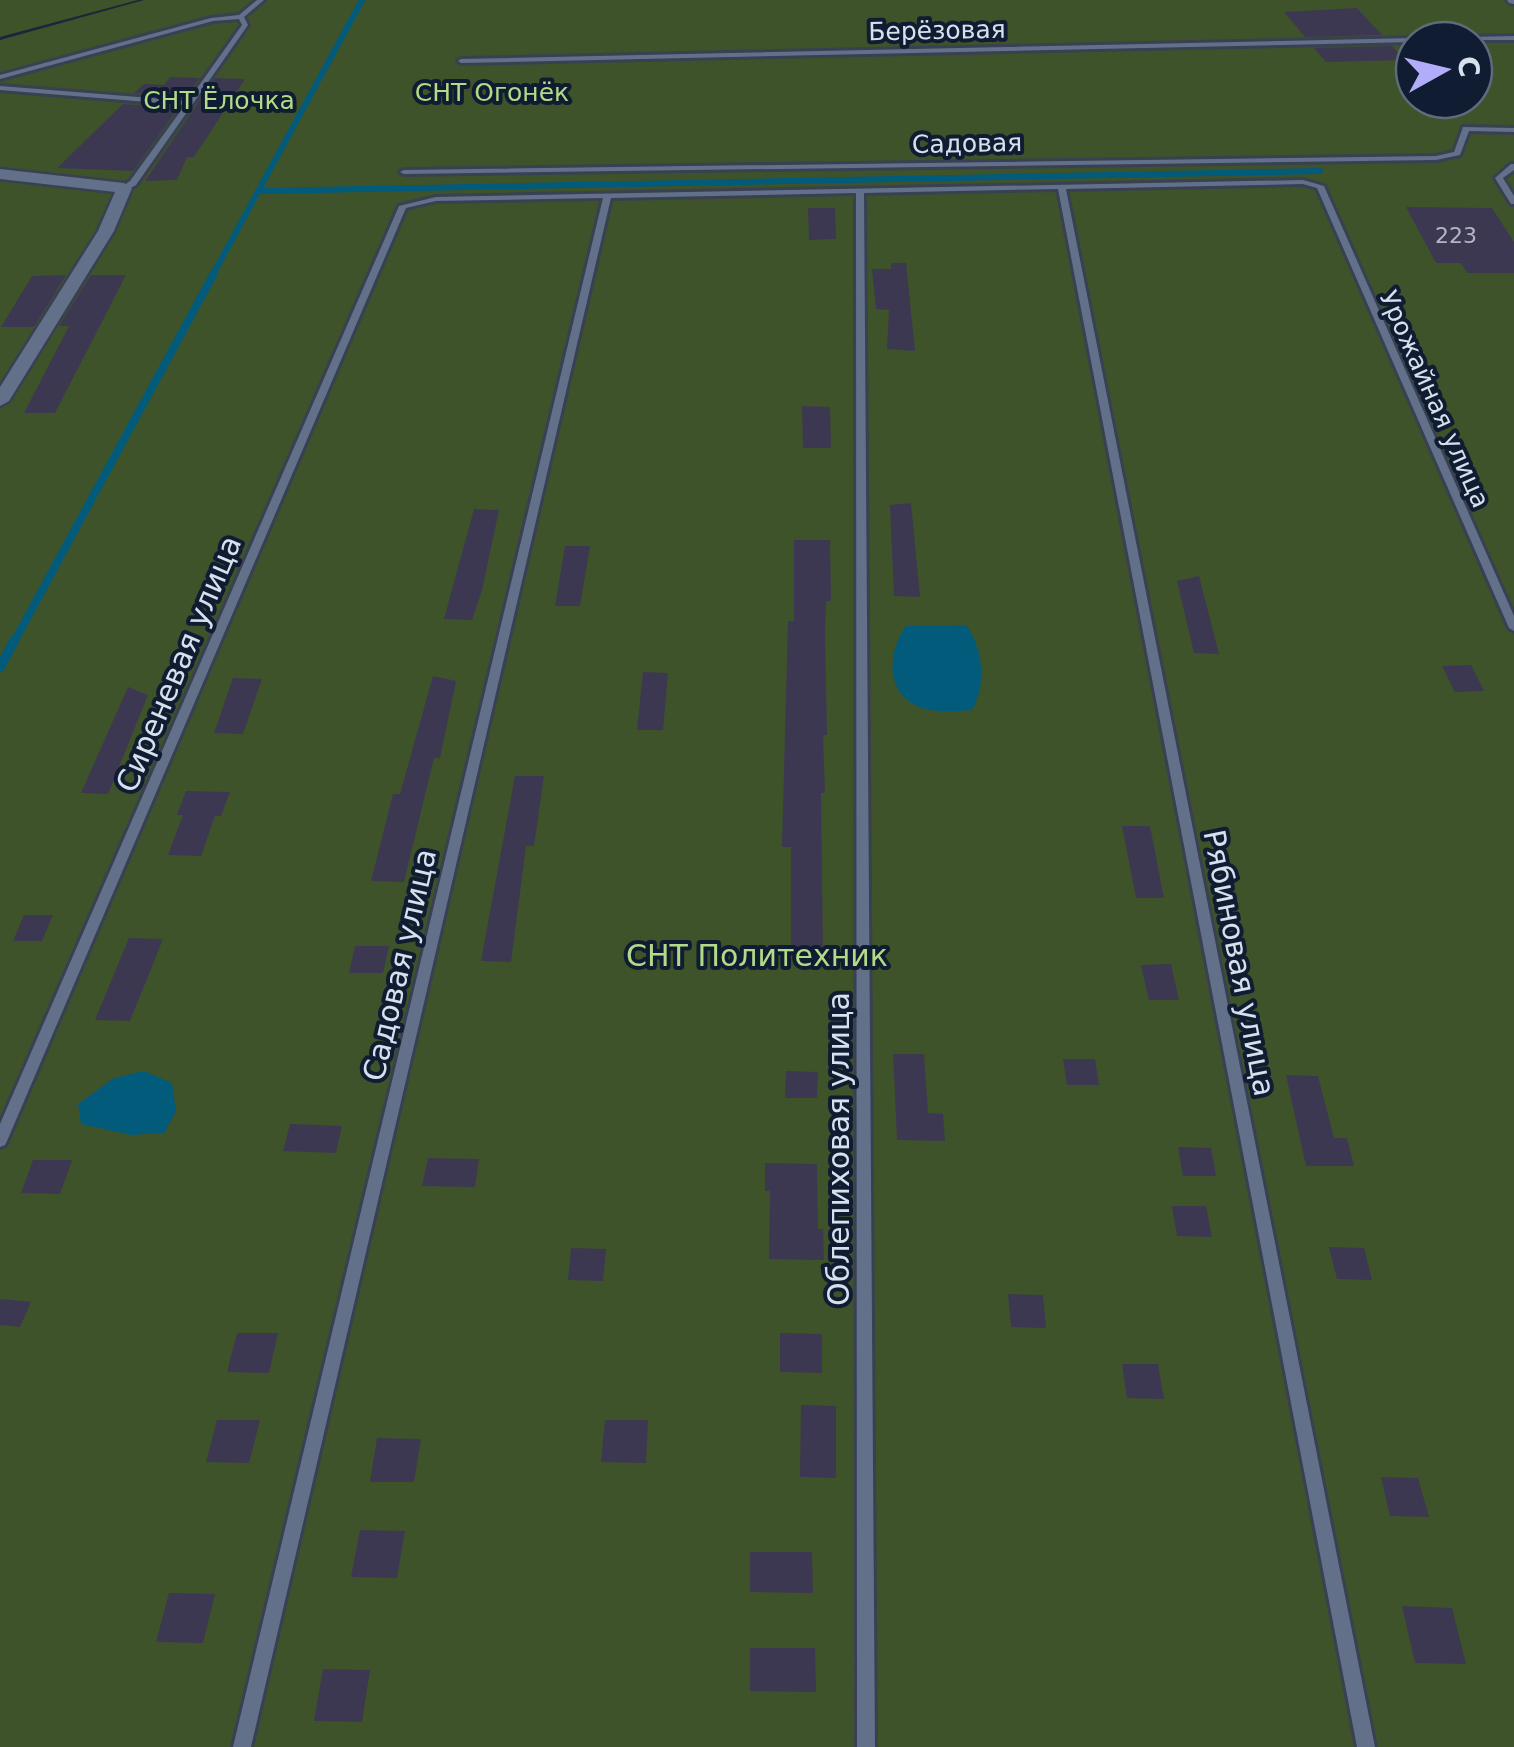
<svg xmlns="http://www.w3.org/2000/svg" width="1514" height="1747" viewBox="0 0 1514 1747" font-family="'DejaVu Sans',sans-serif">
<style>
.green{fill:#3f532a;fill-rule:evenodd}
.water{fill:#025b7a}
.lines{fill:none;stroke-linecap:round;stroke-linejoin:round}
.stream-far2{stroke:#025b7a;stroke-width:6}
.stream-far1{stroke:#025b7a;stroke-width:8}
.stream{stroke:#025b7a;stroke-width:10}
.building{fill:#3d3851}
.lane-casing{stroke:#384052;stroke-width:6}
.street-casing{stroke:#384052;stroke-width:5}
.lane{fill:#62708a;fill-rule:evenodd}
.street{fill:#62708a;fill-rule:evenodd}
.labels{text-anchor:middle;stroke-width:8;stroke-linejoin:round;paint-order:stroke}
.far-number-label{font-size:22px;fill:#b1b6c7}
.far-street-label{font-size:25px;fill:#d8e0ee;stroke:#101c31}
.far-park-label{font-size:25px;fill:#b2da87;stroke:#101c31}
.street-label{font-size:30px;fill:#d8e0ee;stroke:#101c31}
.park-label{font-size:30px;fill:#b2da87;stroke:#101c31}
</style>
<rect width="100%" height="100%" fill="#1a263b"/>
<g class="green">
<path d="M0,0h138l-138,37z"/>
<path d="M144,0h1370v1747h-1514v-1707zM1414,40h60v60h-60z"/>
</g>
<g class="water">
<path d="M966,625c17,23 21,59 6,85 -15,1 -35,3 -50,-2 -37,-12 -35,-56 -16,-82z"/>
<path d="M144,1071l28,12 4,28 -12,22 -33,2 -50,-11 -3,-20 36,-26z"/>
</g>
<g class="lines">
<g class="stream-far2">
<path d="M258,191l1062,-20"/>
<path d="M211,278l151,-278"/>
</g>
<path class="stream-far1" d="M14,642l199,-367"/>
<path class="stream" d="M0,667l15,-28"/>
</g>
<g class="building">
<path d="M1357,8l25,27 -77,2 -21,-25z"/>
<path d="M1392,46l13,14 -79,2 -12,-14z"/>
<path d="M170,77l30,1 -14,19 -52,-4 10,-9 20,1z"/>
<path d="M215,78l30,1 -51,78h-7l-10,23 -32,1z"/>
<path d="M123,104l55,4 -45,63 -76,-3z"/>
<path d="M1406,207l86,1 22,34v31h-47l-6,-10h-25z"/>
<path d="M808,208h27l1,31 -27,1z"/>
<path d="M891,263h15l9,88 -28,-2 2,-39 -13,-1 -4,-40h19z"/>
<path d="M66,275l-32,52h-33l31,-51z"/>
<path d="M91,275h35l-71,138h-31l45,-87h-10z"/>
<path d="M802,406l28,1 1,41h-28z"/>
<path d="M911,503l9,94 -26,-1 -4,-91z"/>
<path d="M474,509l25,1 -17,80 -10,30 -28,-1z"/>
<path d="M794,540h36l1,61h-5l-1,35 2,99h-4l2,58h-4l2,163h-32v-109h-9l6,-226h6z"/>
<path d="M565,546h25l-10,60h-25z"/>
<path d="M1199,576l20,78 -25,-1 -17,-72z"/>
<path d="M1471,665l13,26 -29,1 -13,-26z"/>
<path d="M643,672l25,1 -5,57h-26z"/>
<path d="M433,676l23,5 -16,77h-6l-30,124 -33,-1 22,-87h7z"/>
<path d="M233,678l29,1 -19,55 -29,-1z"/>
<path d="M128,687l20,8 -40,99 -27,-1z"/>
<path d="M515,776h29l-10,70h-8l-15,116 -30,-1z"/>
<path d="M186,791l44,1 -9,24h-6l-14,40 -33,-1 15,-40h-6z"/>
<path d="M1122,826h28l14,72h-28z"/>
<path d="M24,915h29l-11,26h-29z"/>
<path d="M129,938l34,1 -33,82 -35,-1z"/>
<path d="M355,946h34l-6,27h-34z"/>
<path d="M1171,964l8,36h-30l-8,-35z"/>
<path d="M893,1054h31l4,59 15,1 2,27 -48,-1z"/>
<path d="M1063,1059h32l4,26h-32z"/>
<path d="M786,1071l32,1 -1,26h-32z"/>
<path d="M1286,1075l32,1 16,62h13l7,28h-48z"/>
<path d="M290,1124l52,2 -6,27 -53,-2z"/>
<path d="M1178,1147l33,1 5,28h-33z"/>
<path d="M428,1158l51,1 -4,28 -53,-1z"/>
<path d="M33,1160h39l-12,34 -39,-1z"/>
<path d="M765,1163l52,1 1,65h5l1,31 -55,-1 1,-68h-5z"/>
<path d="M1172,1206h34l6,31 -35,-1z"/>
<path d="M1329,1247l35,1 8,32 -35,-1z"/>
<path d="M571,1248l35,1 -3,32 -35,-1z"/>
<path d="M1008,1294l35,1 3,33 -35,-1z"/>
<path d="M0,1299l31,3 -11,25 -20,-2z"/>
<path d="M237,1333h41l-9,40 -42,-1z"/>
<path d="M780,1333l42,1v39l-42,-1z"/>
<path d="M1122,1364h36l6,35 -37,-1z"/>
<path d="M801,1405l35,1v72l-36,-1z"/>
<path d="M217,1420h43l-11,43 -43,-1z"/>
<path d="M605,1420h43l-2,43 -45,-1z"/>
<path d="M377,1438l44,1 -7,43h-44z"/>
<path d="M1381,1477l37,1 11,39 -39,-1z"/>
<path d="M360,1530l45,1 -8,47 -46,-1z"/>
<path d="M750,1552h62l1,41 -63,-1z"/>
<path d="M169,1593l46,1 -12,49 -47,-1z"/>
<path d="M1402,1606l50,2 14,56 -51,-1z"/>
<path d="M750,1648h65l1,44 -66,-1z"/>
<path d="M323,1669l47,1 -8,52 -48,-1z"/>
</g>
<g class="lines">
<g class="lane-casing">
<g id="lane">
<path d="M257,0h7l-20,17 4,8 -112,160 -9,5 -7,-2 10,-7 55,-76 -185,-15v-4l188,15 54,-76 -3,-6 -26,2 -213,58v-4l211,-57 28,-3z"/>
<path d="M1514,36v4h-92l3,-2z"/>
<path d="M1414,38l3,2h-3v2l-953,21 -3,-2 3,-2z"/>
<path d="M1463,127l51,1v4l-45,-1 -9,24 -24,5 -1032,14 -4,-2 4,-2 1032,-14 18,-4z"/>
<path d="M1511,164h3v6l-11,8 11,18v8h-3l-16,-26z"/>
<path d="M1303,180l21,6 190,430v15l-5,-3 -192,-440 -14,-4 -237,5 309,1558h-18l-299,-1558 -194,4 11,1554h-18l-1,-1554 -245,5 -360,1549h-18l370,-1549 -167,3 -30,7 -399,933 -2,4 -5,2v-23l399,-918 37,-9z"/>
</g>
</g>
<g class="street-casing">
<g id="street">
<path d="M1507,0h7v4l-5,-1z"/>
<path d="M0,169l124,14 8,5 -18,43 -105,170 -9,5v-19l98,-156 17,-39 -115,-13z"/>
</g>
</g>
<use href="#lane" class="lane"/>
<use href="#street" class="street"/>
</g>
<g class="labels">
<g class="far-number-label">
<text x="1456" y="243">223</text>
</g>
<g class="far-street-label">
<text transform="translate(937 30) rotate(-1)" y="9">Берёзовая</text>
<text transform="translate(967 143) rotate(-1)" y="9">Садовая</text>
<text transform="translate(1435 399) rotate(66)" y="9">Урожайная улица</text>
</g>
<g class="far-park-label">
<text x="492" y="101">СНТ Огонёк</text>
<text x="219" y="109">СНТ Ёлочка</text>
</g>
<g class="street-label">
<text transform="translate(179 664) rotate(-67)" y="10">Сиреневая улица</text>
<text transform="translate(1239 963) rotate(79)" y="10">Рябиновая улица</text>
<text transform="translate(400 965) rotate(-77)" y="10">Садовая улица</text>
<text transform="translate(839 1149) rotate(-90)" y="10">Облепиховая улица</text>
</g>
<g class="park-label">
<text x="757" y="966">СНТ Политехник</text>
</g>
</g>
<g transform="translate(1444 70) rotate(82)"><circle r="48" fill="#101c31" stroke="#606a7d" stroke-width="2.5"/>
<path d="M0-8L18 38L0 25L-18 38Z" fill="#b1adfa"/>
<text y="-15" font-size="28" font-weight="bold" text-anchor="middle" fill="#d8e0ee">С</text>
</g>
</svg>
